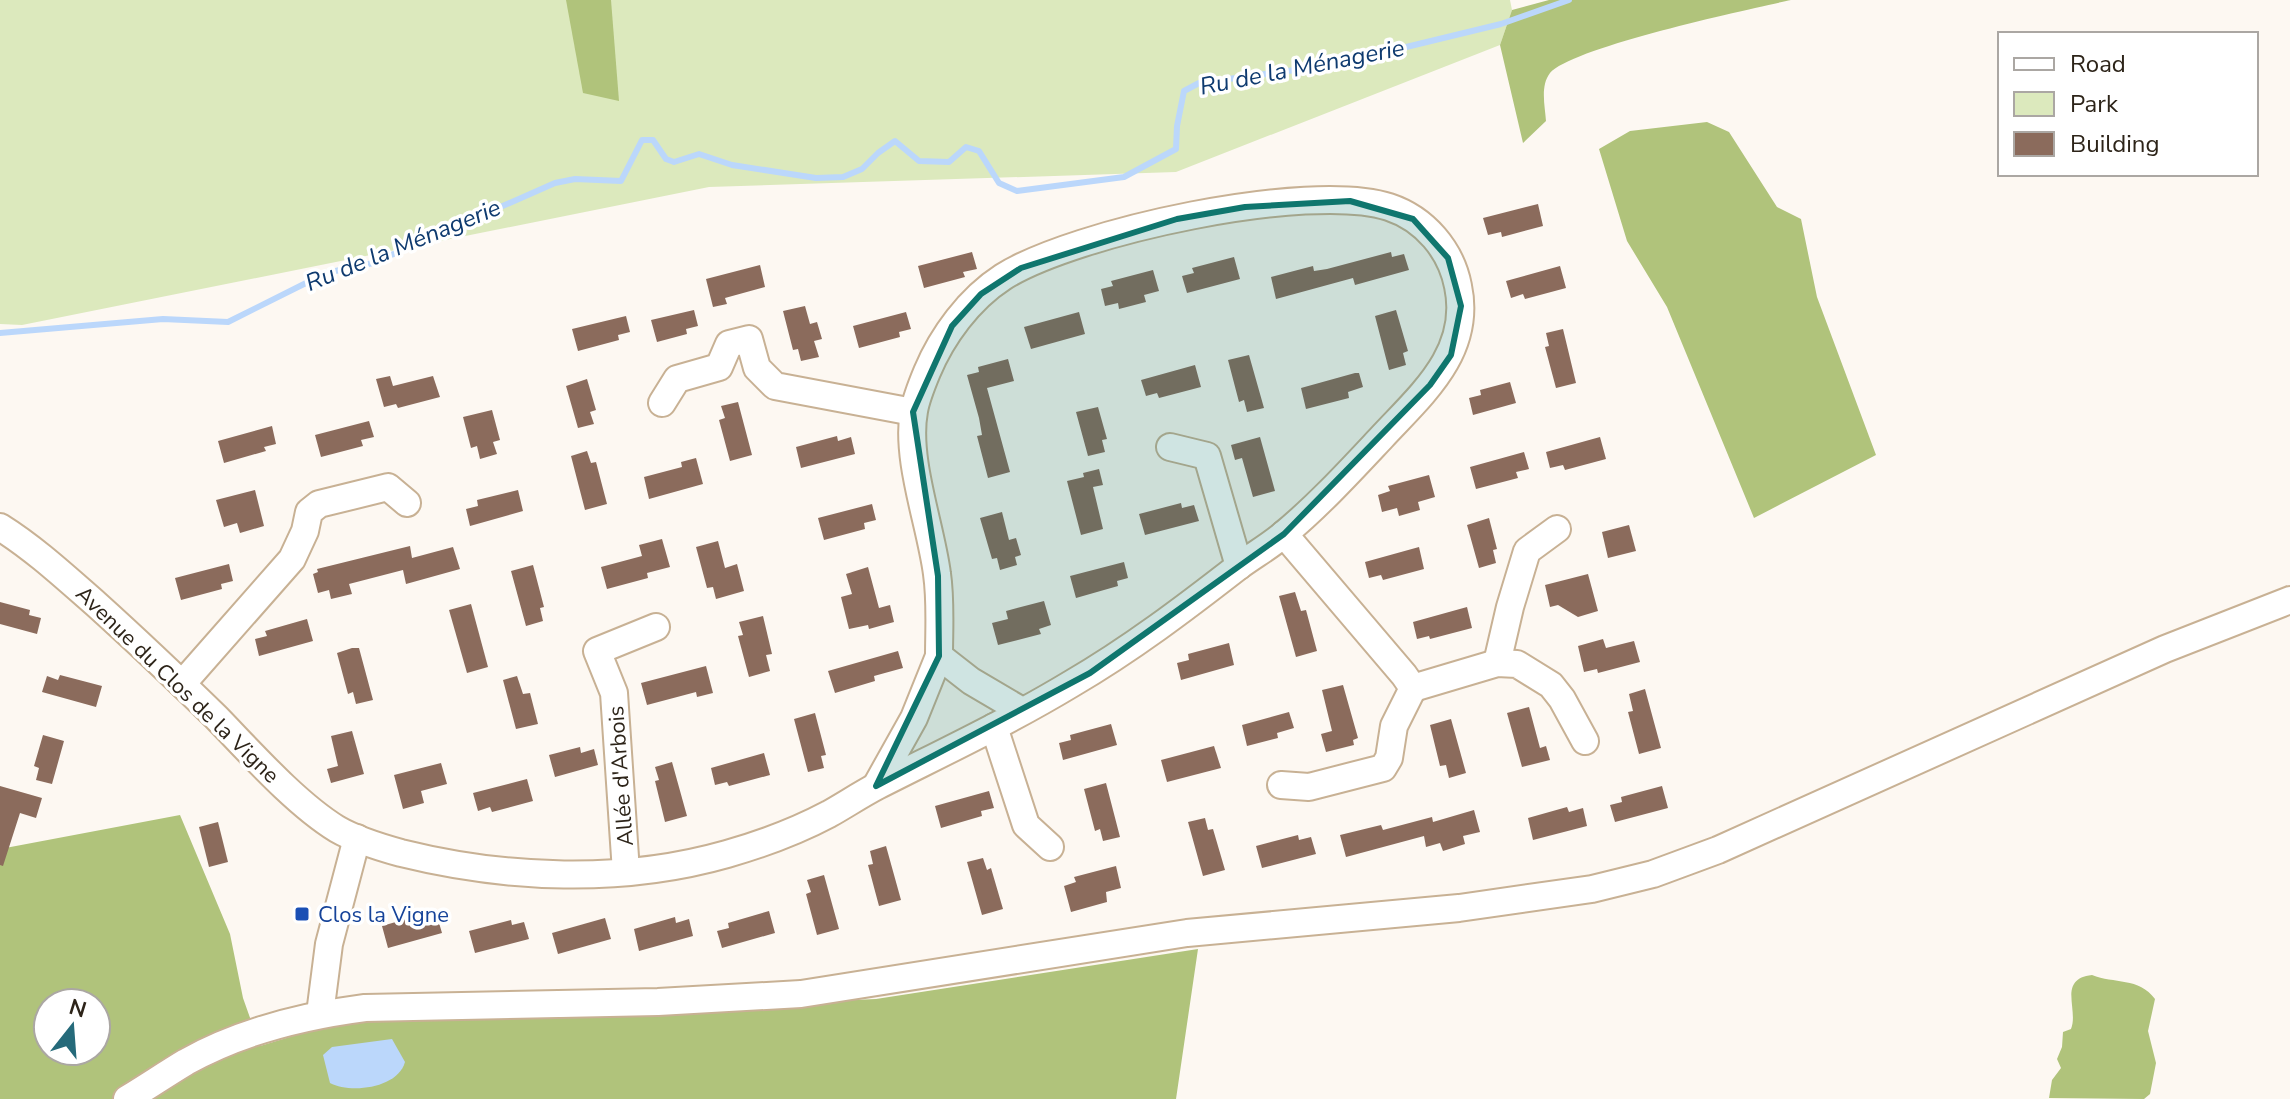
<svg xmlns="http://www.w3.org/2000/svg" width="2290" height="1099" viewBox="0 0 2290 1099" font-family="'Nunito Sans',sans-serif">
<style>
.green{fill:#dce9bd}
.forest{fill:#b0c37b;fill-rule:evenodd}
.water{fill:#bbd7fb}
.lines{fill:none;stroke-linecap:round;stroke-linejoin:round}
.stream{stroke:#bbd7fb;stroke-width:6}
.building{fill:#8b6b5c}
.minor-casing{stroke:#c8b194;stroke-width:30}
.minor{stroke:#fff;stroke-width:26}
.marked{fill:#0f766e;fill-opacity:0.2;stroke:#0f766e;stroke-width:6;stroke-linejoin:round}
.transit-dot{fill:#1a4fb4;stroke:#fff;stroke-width:3}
.labels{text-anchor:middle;stroke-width:7;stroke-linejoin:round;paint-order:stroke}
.street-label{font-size:22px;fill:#2d2419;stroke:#fff}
.transit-label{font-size:22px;fill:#164399;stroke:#fff;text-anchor:start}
.water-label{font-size:24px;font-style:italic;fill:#0e3a6f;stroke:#fff}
</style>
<rect width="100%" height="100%" fill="#fdf8f2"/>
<path class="green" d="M0,0h1510l2,10 -12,35 -324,127 -467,15 -687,138 -22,-1z"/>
<g class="forest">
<path d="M566,0h45l8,101 -36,-8z"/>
<path d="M1549,0h242c-41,9 -219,47 -241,73 -10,13 -5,33 -4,48l-23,22 -23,-98 12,-35z"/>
<path d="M1707,122l22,10 48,75 24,12 16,78 59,158 -122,63 -87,-211 -40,-66 -28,-92 31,-18z"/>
<path d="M180,815l50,119 13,64 17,48 79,-24 537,-23 322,-50 -22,150h-1176v-250zM48,1003h48v48h-48z"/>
<path d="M2092,975c22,9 47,2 63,24l-7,32 8,32 -6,31 -6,5 -95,-1 3,-18 9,-12 -4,-9 5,-12 1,-15 8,-3c8,-19 -14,-50 21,-54z"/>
</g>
<path class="water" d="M392,1039l13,23c-7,26 -54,32 -75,21l-7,-28 9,-8z"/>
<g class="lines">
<path class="stream" d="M0,333l163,-14 65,3 98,-49 47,-10 182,-80 20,-4 46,2 21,-41h11l13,19 8,3 25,-8 33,11 84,13 27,-1 19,-8 16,-16 17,-12 24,20 30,1 17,-15 13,4 20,32 18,8 107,-14 52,-28 1,-23 7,-35 15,-8 133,-18 169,-41 68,-24"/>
</g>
<g class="building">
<path d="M1538,204l5,22 -41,11 -1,-5 -13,3 -5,-17z"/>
<path d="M972,252l5,17 -14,3 2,5 -41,11 -6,-22z"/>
<path d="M1391,252l1,5 12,-3 5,16 -54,15 -2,-7 -77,21 -5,-22 42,-11 1,5 13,-2z"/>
<path d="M1234,257l6,22 -53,14 -5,-17 12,-3 -2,-5z"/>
<path d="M760,265l5,22 -40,11 2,6 -14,3 -7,-28z"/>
<path d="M1560,266l6,22 -41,11 -2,-5 -12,4 -5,-17z"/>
<path d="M1153,270l6,21 -15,4 2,7 -27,7 -1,-6 -13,3 -4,-17 12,-3 -2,-5z"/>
<path d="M805,306l5,18 7,-2 5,17 -8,2 5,16 -18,4 -3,-12 -5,1 -10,-39z"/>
<path d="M694,310l4,16 -12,3 1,5 -30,8 -6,-22z"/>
<path d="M1396,310l12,41 -5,2 3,12 -17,5 -14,-54z"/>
<path d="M906,312l5,17 -12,3 1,5 -41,11 -6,-22z"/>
<path d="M1079,312l6,22 -54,15 -7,-22z"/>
<path d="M626,316l4,16 -12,3 1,5 -41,11 -6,-22z"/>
<path d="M1563,329l13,54 -20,5 -11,-41 4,-1 -3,-13z"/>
<path d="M1249,355l15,53 -17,4 -3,-12 -5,2 -11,-42z"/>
<path d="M1008,359l6,22 -27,7 23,84 -22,6 -11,-42 5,-1 -3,-17 -12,-43 12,-3 -1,-5z"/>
<path d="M1195,365l6,22 -42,11 -2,-5 -11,3 -5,-16z"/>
<path d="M1355,373h4l4,14 -15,5 1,6 -43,11 -5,-21z"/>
<path d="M390,376l3,10 40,-10 7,21 -42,11 -2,-4 -12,3 -8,-28z"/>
<path d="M587,379l9,31 -6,2 4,12 -16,4 -12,-42z"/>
<path d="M1510,382l6,21 -43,12 -4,-17 12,-3 -1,-5z"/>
<path d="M738,402l14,53 -22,6 -11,-41 6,-2 -4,-12z"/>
<path d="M1098,407l9,32 -5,1 3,12 -17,4 -12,-44z"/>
<path d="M492,410l8,30 -7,2 4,12 -17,5 -3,-13 -6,2 -8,-31z"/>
<path d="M369,421l5,16 -13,3 2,6 -42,11 -6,-22z"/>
<path d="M272,426l4,18 -12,3 2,4 -42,12 -6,-22z"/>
<path d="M837,436l1,5 13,-4 4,17 -54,14 -5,-21z"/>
<path d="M1260,437l15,54 -22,6 -11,-39 -7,2 -4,-15z"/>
<path d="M1600,437l6,22 -41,11 -2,-5 -13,3 -4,-16z"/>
<path d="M587,451l4,12 5,-1 11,42 -22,6 -14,-54z"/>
<path d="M1524,452l5,17 -13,3 2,6 -42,11 -6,-22z"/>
<path d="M696,458l7,26 -54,15 -5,-22 38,-10 -1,-5z"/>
<path d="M1099,469l4,16 -10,2 10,42 -22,6 -14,-54 17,-4 -1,-4z"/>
<path d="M1429,475l6,22 -17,5 2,8 -21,6 -2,-8 -15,4 -4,-17 12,-4 -2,-5z"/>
<path d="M255,490l9,36 -24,7 -3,-10 -13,4 -8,-27z"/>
<path d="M518,490l5,21 -53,15 -4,-17 12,-3 -1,-6z"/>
<path d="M1181,503l1,5 12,-3 5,16 -54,14 -6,-21z"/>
<path d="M872,504l4,16 -12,3 1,6 -41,11 -6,-22z"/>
<path d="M1002,512l7,28 7,-2 5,17 -6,2 2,8 -17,5 -3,-12 -5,1 -12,-41z"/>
<path d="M1489,518l8,31 -4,1 3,13 -17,5 -12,-43z"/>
<path d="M1629,525l7,26 -28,7 -6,-26z"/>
<path d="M662,539l8,28 -23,6 1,5 -41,11 -6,-22 41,-11 -3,-11z"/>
<path d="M718,541l7,27 12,-4 7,27 -28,8 -3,-12 -6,1 -11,-41z"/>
<path d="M410,546l2,12 41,-11 7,22 -54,15 -3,-14 -54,14 3,10 -21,5 -2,-9 -11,3 -5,-19 5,-2 -1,-3z"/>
<path d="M1419,547l5,22 -41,11 -2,-5 -12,3 -4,-16z"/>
<path d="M1124,562l4,16 -11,3 1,5 -42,12 -6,-22z"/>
<path d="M229,564l4,17 -12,3 1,5 -41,11 -6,-22z"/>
<path d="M533,565l11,42 -4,1 3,13 -17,5 -15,-55z"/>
<path d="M868,567l11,41 11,-3 4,17 -25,7 -1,-4 -19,4 -8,-32 11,-3 -6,-20z"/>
<path d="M1588,574l10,37 -20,6 -20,-12 -8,2 -5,-22z"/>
<path d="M1295,592l6,19 5,-1 11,41 -21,6 -17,-61z"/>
<path d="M1044,601l7,24 -12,4 2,5 -43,11 -6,-22 16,-4 -2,-8z"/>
<path d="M0,602l30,8 -1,5 12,3 -4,16 -37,-10z"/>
<path d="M471,604l17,63 -21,6 -18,-63z"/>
<path d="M1467,607l5,21 -42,11 -1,-3 -12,3 -4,-17z"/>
<path d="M763,616l9,38 -6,1 4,16 -21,6 -11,-41 5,-1 -4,-13z"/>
<path d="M307,619l6,22 -54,15 -4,-17 12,-3 -2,-5z"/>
<path d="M1603,639l3,9 28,-7 6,21 -42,11 -1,-4 -13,3 -6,-26z"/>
<path d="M1229,643l5,22 -53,15 -4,-17 12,-3 -1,-6z"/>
<path d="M352,648h7l14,52 -17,4 -3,-12 -5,2 -11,-41z"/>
<path d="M898,651l5,17 -29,8 1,5 -40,12 -7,-22z"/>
<path d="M706,666l7,27 -16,4 -1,-5 -49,13 -6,-22z"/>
<path d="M60,675l42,11 -6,21 -54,-15 5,-16 11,4z"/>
<path d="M517,676l6,18 7,-1 8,31 -22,5 -13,-49z"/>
<path d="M1343,685l15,53 -5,2 1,5 -28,7 -5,-18 11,-3 -10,-41z"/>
<path d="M1645,689l16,59 -22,6 -11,-42 5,-1 -4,-17z"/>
<path d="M1529,707l11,41 6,-2 4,14 -28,7 -15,-54z"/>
<path d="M1289,712l5,16 -17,5 1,5 -31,8 -5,-21z"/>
<path d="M815,713l11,42 -5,1 3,12 -16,4 -14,-53z"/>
<path d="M1451,719l15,54 -17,5 -3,-13 -6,1 -10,-41z"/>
<path d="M1111,724l6,21 -54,15 -4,-17 12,-3 -1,-5z"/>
<path d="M352,731l12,43 -33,9 -4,-14 11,-3 -7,-30z"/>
<path d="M43,735l21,6 -12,43 -16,-4 3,-12 -5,-2z"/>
<path d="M1214,746l7,22 -54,14 -6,-22z"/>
<path d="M580,747l1,6 13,-4 4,16 -43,12 -6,-22z"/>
<path d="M764,753l6,22 -41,11 -2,-4 -12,3 -4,-17z"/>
<path d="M672,762l15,54 -22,6 -10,-41 4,-1 -4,-13z"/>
<path d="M441,763l6,21 -26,7 3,12 -21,6 -9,-34z"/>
<path d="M527,779l6,22 -41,11 -2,-5 -12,4 -5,-18z"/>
<path d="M1106,783l14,54 -17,4 -3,-12 -5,2 -11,-42z"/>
<path d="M0,786l42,12 -6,20 -16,-5 -17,53 -3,-1z"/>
<path d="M1662,786l6,22 -53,14 -5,-17 12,-3 -1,-5z"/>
<path d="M989,791l5,17 -13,3 1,5 -41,12 -6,-22z"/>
<path d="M1567,807l2,5 14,-4 4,18 -54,14 -5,-22z"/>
<path d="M1474,810l6,22 -17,4 2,8 -22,7 -3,-8 -14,4 -2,-11 -78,21 -6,-22 41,-10 2,5 49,-13 1,5z"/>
<path d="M1205,818l3,12 5,-1 12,41 -22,6 -15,-54z"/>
<path d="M218,822l10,40 -19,5 -10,-40z"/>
<path d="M1298,835l1,5 12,-3 5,17 -54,14 -6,-22z"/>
<path d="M886,846l15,54 -22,6 -11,-41 5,-1 -3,-13z"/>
<path d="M983,858l4,12 4,-2 12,41 -21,6 -15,-53z"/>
<path d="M1116,866l5,22 -15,4 1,10 -36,10 -7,-26 12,-4 -2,-5z"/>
<path d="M824,875l15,54 -22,6 -11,-41 5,-2 -4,-12z"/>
<path d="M769,911l6,22 -53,15 -5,-17 12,-3 -1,-5z"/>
<path d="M423,914l2,6 12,-4 5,17 -54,15 -6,-22z"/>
<path d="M675,917l1,6 13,-4 4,17 -54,15 -5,-22z"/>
<path d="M605,918l6,21 -53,15 -6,-21z"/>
<path d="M511,920l1,5 12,-3 5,17 -54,14 -6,-22z"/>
</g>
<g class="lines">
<g class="minor-casing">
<g id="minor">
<path d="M662,403l15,-24 42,-12 10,-23 20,-5 8,29 18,18 138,26"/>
<path d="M1170,447l37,9 32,110"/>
<path d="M0,527c35,22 65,50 96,77 41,37 81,75 120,113 35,36 79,86 121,112 19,11 42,18 64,24 105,26 221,31 326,1 35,-10 70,-23 102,-40 16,-9 31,-19 48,-28 65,-33 131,-64 194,-102 60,-35 114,-76 168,-118 15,-11 31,-20 45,-32 35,-29 67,-64 98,-97 40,-43 90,-85 76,-151 -7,-36 -33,-67 -69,-79 -80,-26 -315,25 -386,70 -34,22 -61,59 -76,95 -5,12 -11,27 -13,39 -9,48 17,115 23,163 4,27 2,55 2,82l32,25 51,30"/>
<path d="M1497,663l13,-56 17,-56 30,-22"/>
<path d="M182,684l110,-125 13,-28 4,-19 10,-8 69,-17 19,16"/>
<path d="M1413,688l84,-25 20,1 34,21 11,14 23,42"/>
<path d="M994,727l32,98 24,22"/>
<path d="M1281,785l28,2 74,-19 6,-10 5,-32 19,-38 -9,-13 -120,-141"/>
<path d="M876,786l38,-68 25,-62"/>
<path d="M626,872l-12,-179 -17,-42 59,-24"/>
<path d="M320,1014l9,-70 28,-106"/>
<path d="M127,1099c20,-12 39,-25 59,-37 55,-31 117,-46 179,-54l293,-6 143,-8 386,-61 272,-25 133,-19 61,-15 65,-24 447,-201 125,-49"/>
</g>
</g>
<use href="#minor" class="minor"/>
</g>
<path class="marked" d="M1350,201l63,18 35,39 13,48 -10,49 -21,30 -146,149 -194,139 -214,113 63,-130 -1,-80 -25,-164 39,-86 29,-32 40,-26 156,-49 68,-12z"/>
<rect class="transit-dot" x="294" y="906" width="16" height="16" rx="4"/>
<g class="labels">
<g class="street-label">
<text transform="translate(178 684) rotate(44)" y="8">Avenue du Clos de la Vigne</text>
<text transform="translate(620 776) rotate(-94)" y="8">Allée d'Arbois</text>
</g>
<g class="transit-label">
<text x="318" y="922">Clos la Vigne</text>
</g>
<g class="water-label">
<text transform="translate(1302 67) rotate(-11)" y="8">Ru de la Ménagerie</text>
<text transform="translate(403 245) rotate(-22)" y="8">Ru de la Ménagerie</text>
</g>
</g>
<rect x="1998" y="32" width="260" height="144" fill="#ffffff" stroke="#aba7a3" stroke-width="2"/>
<rect x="2014" y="58" width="40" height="12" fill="#ffffff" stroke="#aba7a3" stroke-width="2"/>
<text x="2070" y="72" font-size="24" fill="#2d2419">Road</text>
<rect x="2014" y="92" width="40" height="24" fill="#dce9bd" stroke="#aba7a3" stroke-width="2"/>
<text x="2070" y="112" font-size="24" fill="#2d2419">Park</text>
<rect x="2014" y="132" width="40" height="24" fill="#8b6b5c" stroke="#aba7a3" stroke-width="2"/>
<text x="2070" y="152" font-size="24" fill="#2d2419">Building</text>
<g transform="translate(72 1027) rotate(17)"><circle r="38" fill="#ffffff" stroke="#aba7a3" stroke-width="2"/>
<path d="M0-6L14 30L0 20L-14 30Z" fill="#256a7a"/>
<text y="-12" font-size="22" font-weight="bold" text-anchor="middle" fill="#2d2419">N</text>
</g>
</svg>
